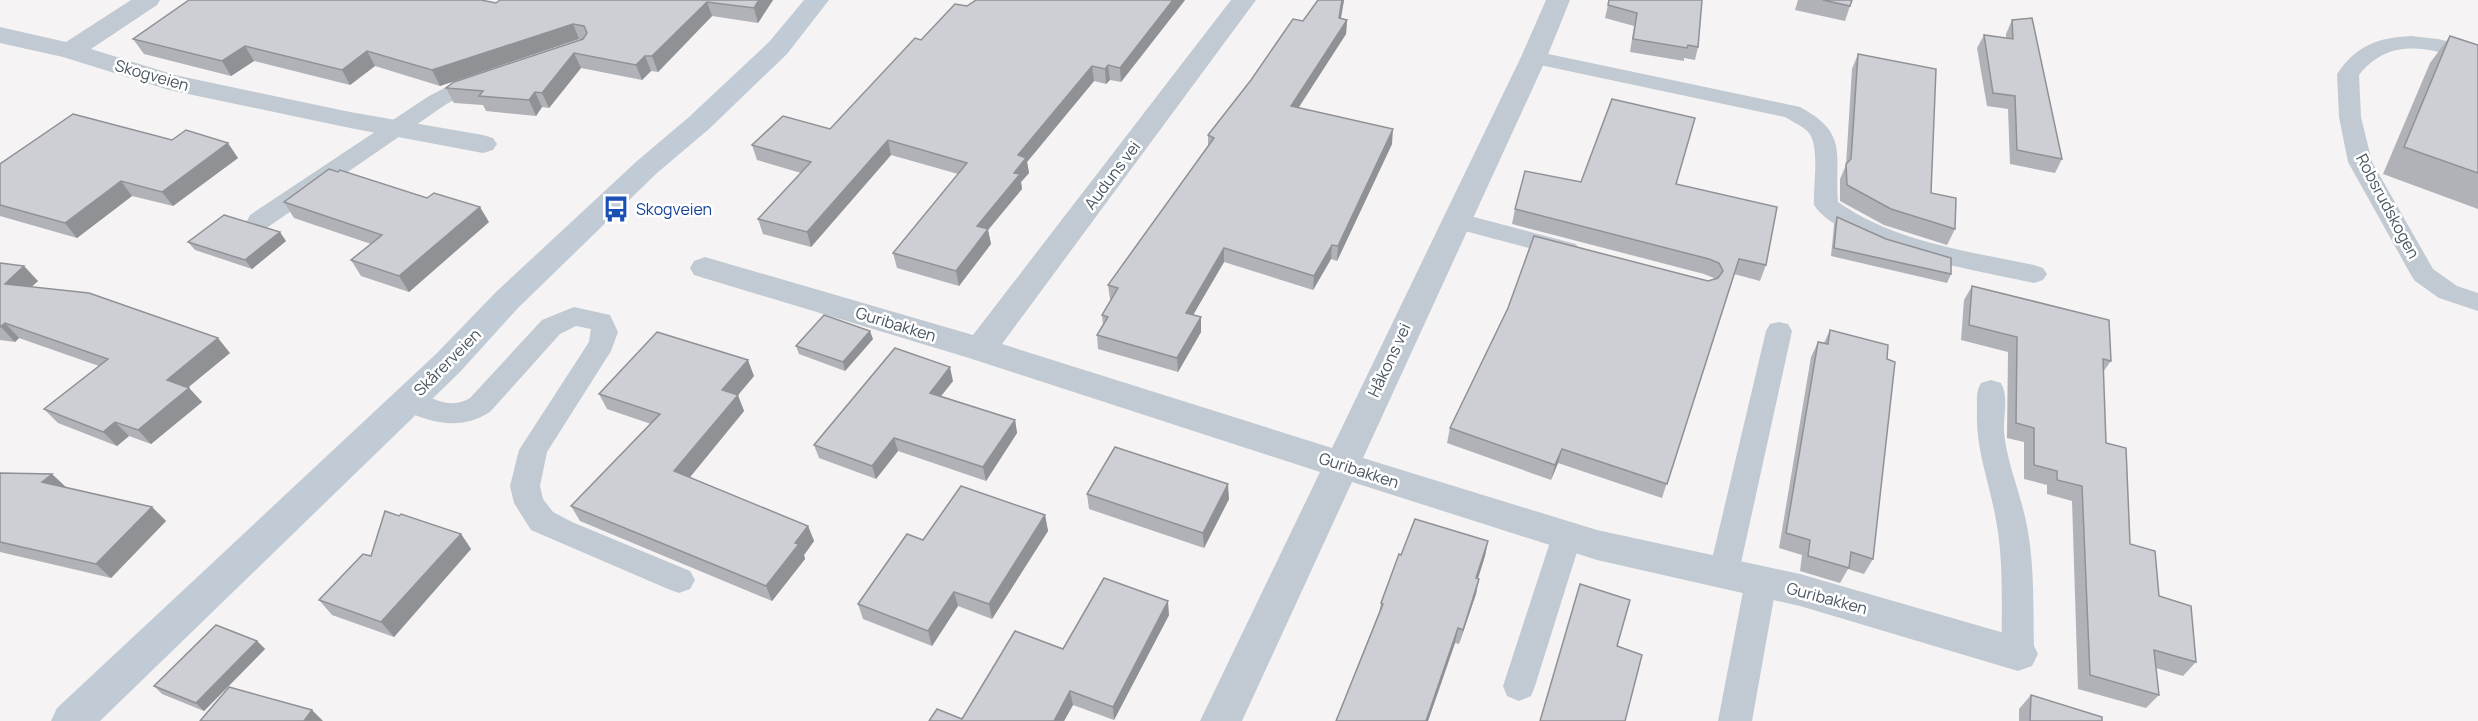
<svg xmlns="http://www.w3.org/2000/svg" width="2478" height="721" viewBox="0 0 2478 721" font-family="Manrope,sans-serif">
<style>
.lines{fill:none;stroke-linecap:round;stroke-linejoin:round}
.lane{fill:#c1cad2;fill-rule:evenodd}
.street{fill:#c1cad2;fill-rule:evenodd}
.secondary{fill:#c1cbd6;fill-rule:evenodd}
.wall{fill:#b0b2b7}
.shaded-wall{fill:#909195}
.building{fill:#cdcfd5;stroke:#909195;stroke-width:1.5}
.labels{text-anchor:middle;stroke-width:5;stroke-linejoin:round;paint-order:stroke}
.street-label{font-size:16px;fill:#4a5661;stroke:#fff}
.transit-label{font-size:16px;fill:#164399;stroke:#fff;text-anchor:start}
</style>
<rect width="100%" height="100%" fill="#f5f3f3"/>
<g class="lines">
<g class="lane">
<path d="M2411,36l27,3 40,10v13c-44,-11 -85,-29 -119,13l2,42 11,45 61,107 24,17 21,7v18l-39,-13 -24,-17 -4,-6 -63,-113 -9,-45 -2,-43c20,-29 40,-36 74,-38z"/>
<path d="M1534,51l266,56c50,27 34,48 38,95 57,40 129,49 196,63l9,3 4,6 -4,6 -9,3c-50,-11 -193,-35 -220,-78 -1,-18 6,-57 -5,-72 -6,-7 -16,-11 -24,-16l-259,-55 -3,-5 3,-5z"/>
<path d="M482,72l8,2 3,5c-5,7 -38,20 -48,26l-177,122 -9,2 -9,-2 -3,-6 3,-6 179,-119 33,-17z"/>
<path d="M1455,212l121,32 3,6 -3,6 -9,2 -121,-32 -3,-6 3,-6z"/>
<path d="M574,307l36,8 8,17 -7,19 -64,101 -7,34 3,13 10,13 19,10 118,49 5,9 -5,9 -11,4 -11,-4 -137,-59 -17,-27 -4,-17 9,-36 70,-108 2,-13 -15,-3 -16,8 -70,78c-32,20 -60,10 -92,-4l-4,-7 4,-7c26,-9 44,21 72,4l72,-78z"/>
<path d="M1779,322l9,2 4,7 -53,241 -4,9 -11,4 -11,-4 -4,-9 57,-241 4,-7z"/>
<path d="M1991,380l10,3c8,14 2,33 3,49 3,32 17,62 23,94 8,42 6,86 7,128l-5,10 -11,4 -11,-4 -5,-10c-1,-42 2,-86 -5,-128 -6,-40 -22,-75 -20,-117 0,-10 -1,-18 4,-26z"/>
<path d="M1567,524l11,3 4,9 -47,150 -4,10 -12,5 -12,-5 -4,-10 49,-150 4,-9z"/>
<path d="M1761,568l11,4 5,9 -25,140h-34l27,-140 5,-9z"/>
</g>
<g class="street">
<path d="M131,0h29l-3,5 -66,44 84,26 175,37 133,23 10,3 4,6 -4,6 -10,3 -133,-25 -181,-38 -106,-33 -63,-14v-16l66,15z"/>
<path d="M1231,0h25l-254,344 330,104 189,-391 25,-57h24l-23,57 -184,401 234,72 203,44 218,63 14,5 6,12 -6,12 -14,5 -218,-65 -203,-46 -245,-78 -110,239h-42l120,-249 -351,-114 -275,-83 -4,-7 4,-7 11,-4 268,78z"/>
</g>
<path class="secondary" d="M804,0h25l-42,54 -78,75 -52,44 -139,135 -58,64 -360,349h-49l6,-13 379,-354 60,-62 141,-131 52,-44 80,-75z"/>
</g>
<g class="wall">
<path d="M773,0l-15,23 -46,-7 -54,56 -7,-1 -9,9 -61,-12 -32,40 -7,-1 -6,9 -50,-5 -3,-6 -29,-2 -8,-15 136,-49h-3l-139,47 -65,-20 -25,19 -96,-24 -23,15 -87,-22 -11,-15 363,-36z"/>
<path d="M976,0h209l-64,82 -11,-2 -4,4 -12,-3 -67,81 2,11 -8,9 1,7 -34,41 3,14 -32,42 -62,-18 -4,-15 65,-79 -67,-19 -80,92 -48,-13 -5,-15 43,-46 -44,-13 -5,-15 78,-16 91,-89z"/>
<path d="M1318,0h26l-3,19 6,1 -1,14 -48,74 94,36 -55,117 -6,-2 -18,31 -89,-28 -31,53 8,2v15l-23,40 -80,-23 -1,-14 6,-10 -1,-10 9,-15 -1,-1 -2,-14 100,-139v-11l95,-114z"/>
<path d="M1609,0h93l-4,47 -3,13 -11,-2v3l-54,-9 4,-26 -29,-8z"/>
<path d="M1798,0h54l-7,21 -50,-11z"/>
<path d="M2012,20l50,139 -7,14 -45,-9 -2,-55 -21,-3 -10,-58 7,-13 22,3v-4z"/>
<path d="M2450,36l28,9v164l-95,-35 47,-111z"/>
<path d="M1858,54l73,139 24,36 -8,16 -63,-20 -44,-24v-22l6,-14 6,-96z"/>
<path d="M172,140l66,18 -65,48 -41,-10 -55,42 -77,-22v-52z"/>
<path d="M1581,182l95,2 90,81 -6,16 -26,-7 -72,224 -104,-35 -7,17 -104,-37 3,-15 58,-120 200,-27 6,-2v-1l-10,-4 -192,-50 3,-15z"/>
<path d="M284,202l205,20 -80,70 -48,-16 -10,-16 20,-16 -77,-26z"/>
<path d="M1837,217l114,57 -4,9 -116,-27 3,-31z"/>
<path d="M286,241l-34,28 -57,-19 -7,-8z"/>
<path d="M0,263l38,18 -7,6 199,66 -42,34 14,15 -51,42 -22,-8 -12,10 -59,-23 -14,-14 55,-43 -80,-28 -4,4 -15,-2z"/>
<path d="M1972,286l139,75 -8,11 3,71 24,101 29,52 37,66 -13,14 -27,-8 3,27 -13,13 -68,-19 -6,-188 -25,-7v-9l-23,-6v-37l-17,-4 1,-86 -47,-12 3,-40z"/>
<path d="M1830,330l57,29 -14,200 -9,15 -16,-5 -8,14 -40,-12 2,-16 -23,-7 32,-191 7,-15 6,1z"/>
<path d="M873,339l-28,32 -46,-17 -3,-8z"/>
<path d="M754,376l-17,19 7,16 -55,67 119,48 6,15 -10,14 1,4 -33,42 -192,-80 -9,-15 80,-82 -44,-15 -8,-15z"/>
<path d="M953,381l-12,15 74,24 2,13 -31,48 -88,-30 -22,28 -57,-21 -5,-13z"/>
<path d="M0,473l152,34 14,14 -55,57 -111,-26z"/>
<path d="M1087,494l142,5 -25,49 -115,-39z"/>
<path d="M1045,515l3,16 -56,88 -34,-13 -26,40 -69,-27 -5,-15 65,-64z"/>
<path d="M399,516l62,18 10,15 -77,88 -62,-22 -13,-15 52,-44z"/>
<path d="M1488,541l-3,15 -7,23 -2,15 -17,50 -4,-1 -27,78h-92l43,-109 2,-9 20,-48z"/>
<path d="M1169,615l-55,105 -41,-15 -9,16h-135l33,-2 101,-70z"/>
<path d="M257,641l8,8 -61,62 -42,-17 -8,-8z"/>
<path d="M2031,695l71,26h-83v-12z"/>
</g>
<g class="shaded-wall">
<path d="M759,0h14l-15,23 -4,-15z"/>
<path d="M1173,0h12l-64,82 -1,-14z"/>
<path d="M1342,0h2l-6,32 1,-14z"/>
<path d="M707,2l5,14 -54,56 -6,-16z"/>
<path d="M1347,20l-1,14 -56,87 1,-15z"/>
<path d="M573,24l6,15 -139,47 -8,-16z"/>
<path d="M245,46l9,15 -23,15 -9,-15z"/>
<path d="M367,51l8,15 -25,19 -8,-15z"/>
<path d="M574,53l7,15 -32,40 -7,-15z"/>
<path d="M645,56l6,15 -9,9 -6,-15z"/>
<path d="M1108,65l2,15 -4,4 -1,-15z"/>
<path d="M1092,66l2,15 -67,81 2,11 -8,9 1,7 -34,41 3,14 -32,42 -3,-15 21,-45 37,-53 4,-18z"/>
<path d="M535,92l7,15 -6,9 -7,-16z"/>
<path d="M1393,129l-1,15 -55,117 1,-15z"/>
<path d="M888,140l3,15 -80,92 -4,-15z"/>
<path d="M228,143l10,15 -65,48 -11,-14z"/>
<path d="M121,181l11,15 -55,42 -12,-15z"/>
<path d="M480,207l9,15 -80,70 -10,-16z"/>
<path d="M280,232l6,9 -34,28 -7,-9z"/>
<path d="M1332,245l-1,14 -18,31 1,-14z"/>
<path d="M1224,248v14l-38,65v-14z"/>
<path d="M24,266l14,15 -20,18 -13,-15z"/>
<path d="M1201,317v15l-23,40 -1,-14z"/>
<path d="M5,323l14,15 -4,4 -14,-15z"/>
<path d="M870,331l3,8 -28,32 -2,-9z"/>
<path d="M218,338l12,15 -51,42 -12,-15z"/>
<path d="M748,360l6,16 -25,30 -7,-16z"/>
<path d="M950,367l3,14 -20,25 -3,-13z"/>
<path d="M189,388l13,14 -51,42 -13,-14z"/>
<path d="M738,395l6,16 -62,76 -8,-16z"/>
<path d="M1015,420l2,13 -31,48 -3,-14z"/>
<path d="M115,422l14,14 -12,10 -14,-14z"/>
<path d="M894,438l4,13 -22,28 -4,-13z"/>
<path d="M1562,449l-4,14 -7,17 4,-15z"/>
<path d="M52,474l15,14 -25,-6z"/>
<path d="M1228,484l1,15 -25,49 -1,-15z"/>
<path d="M152,507l14,14 -55,57 -15,-14z"/>
<path d="M1045,515l3,16 -56,88 -3,-15z"/>
<path d="M808,526l6,15 -10,14 1,4 -33,42 -6,-15 29,-43z"/>
<path d="M461,534l10,15 -77,88 -13,-15z"/>
<path d="M1488,541l-3,15 -12,37 3,-15z"/>
<path d="M1479,579l-3,15 -17,50 4,-14z"/>
<path d="M954,592l4,14 -26,40 -4,-15z"/>
<path d="M1168,601l1,14 -55,105 -1,-13z"/>
<path d="M1458,628l-3,15 -27,78h-2z"/>
<path d="M257,641l8,8 -61,62 -8,-8z"/>
<path d="M1070,691l3,14 -9,16h-10z"/>
<path d="M312,710l11,11h-19z"/>
</g>
<g class="building">
<path d="M189,0h292l15,3 4,-3h259l-5,8 -47,-6 -55,54h-7l-9,9 -62,-12 -32,40 -7,-1 -6,8 -50,-4 4,-5 -37,-3 8,-6 129,-43 4,-6 -3,-7 -11,-2 -141,46 -65,-19 -25,19 -97,-24 -23,15 -89,-22z"/>
<path d="M976,0h197l-53,68 -12,-3 -3,4 -13,-3 -74,89 8,3 -12,15 6,1 -43,52 11,3 -32,42 -63,-18 74,-90 -79,-23 -81,92 -49,-13 53,-57 -59,-17 31,-29 47,13 85,-91 6,2 34,-36 12,2z"/>
<path d="M1318,0h24l-3,18 8,2 -56,86 102,23 -55,117 -6,-1 -18,31 -90,-28 -38,65 15,4 -24,41 -80,-23 11,-18 -6,-2 16,-27 -10,-3 106,-147 -6,-3 43,-55 42,-61 10,2z"/>
<path d="M1609,0h93l-4,47 -10,-2 -1,3 -54,-9 4,-26 -29,-8z"/>
<path d="M1823,0h29l-2,6z"/>
<path d="M2032,18l30,141 -45,-9 -2,-54 -22,-3 -9,-58 29,4 -1,-19z"/>
<path d="M2450,36l28,9v128l-74,-26z"/>
<path d="M1858,54l78,15 -5,124 25,5 -1,31 -64,-20 -44,-24 -1,-21 5,-5z"/>
<path d="M1612,99l83,19 -19,66 101,23 -11,58 -27,-6 -72,225 -105,-35 -7,16 -105,-37 58,-120 26,-72 174,45 10,-3 5,-7 -4,-8 -10,-4 -194,-50 10,-38 56,11z"/>
<path d="M73,114l99,26 14,-10 42,13 -66,49 -41,-11 -56,42 -65,-18v-41z"/>
<path d="M329,169l9,3 2,-2 87,28 7,-5 46,14 -81,69 -48,-16 31,-25 -98,-33z"/>
<path d="M224,215l56,17 -35,28 -57,-18z"/>
<path d="M1837,217l49,22 65,19v16l-117,-26z"/>
<path d="M0,263l24,3 -19,18 84,9 129,45 -51,42 22,8 -51,42 -23,-8 -12,10 -59,-23 64,-50 -103,-36 -5,4z"/>
<path d="M1972,286l137,34 2,41 -8,-2 3,84 20,5 4,96 25,7 4,45 32,10 5,56 -42,-12 5,45 -69,-20 -8,-189 -25,-6v-9l-23,-6v-37l-18,-5 1,-86 -48,-12z"/>
<path d="M824,315l46,16 -27,31 -47,-16z"/>
<path d="M1830,330l58,15 -1,14 8,3 -22,197 -22,-7 -2,16 -41,-12 2,-16 -24,-7 32,-191 10,2z"/>
<path d="M657,332l91,28 -26,30 16,5 -64,76 134,55 -13,17 4,1 -33,42 -195,-80 89,-92 -61,-20z"/>
<path d="M895,348l55,19 -20,26 85,27 -32,47 -89,-29 -22,28 -58,-21z"/>
<path d="M1115,447l113,37 -25,49 -116,-39z"/>
<path d="M0,473l52,1 -10,8 110,25 -56,57 -96,-22z"/>
<path d="M961,486l84,29 -56,89 -35,-12 -26,39 -70,-27 49,-70 16,6z"/>
<path d="M385,511l14,5 2,-2 60,20 -80,88 -62,-22 44,-46 8,2z"/>
<path d="M1415,519l73,22 -12,37 3,1 -16,51 -5,-2 -32,93h-90l47,-117 -2,-1 18,-49 2,1z"/>
<path d="M1104,578l64,23 -55,106 -43,-16 -16,30h-125l8,-12 25,10 53,-88 48,18z"/>
<path d="M1580,584l50,16 -13,46 25,9 -17,66h-85z"/>
<path d="M216,625l41,16 -61,62 -42,-17z"/>
<path d="M229,687l83,23 -8,11h-104z"/>
<path d="M2031,695l71,22v4h-72z"/>
</g>
<defs>
<g id="bus-bare" transform="scale(2.07)"><path d="M-5-6H5V4H4V6H2V4H-2V6H-4V4H-5ZM-3.5-4V0h7V-4ZM-3.5 1.2v1.5H-2V1.2ZM2 1.2v1.5H3.5V1.2Z" fill="#1a4fb4" stroke="#fff" stroke-width="2.5" paint-order="stroke"/></g>
</defs>
<g fill-rule="evenodd">
<use href="#bus-bare" x="616" y="209"/>
</g>
<g class="labels">
<g class="street-label">
<text transform="translate(152 75) rotate(16)" y="6">Skogveien</text>
<text transform="translate(1112 175) rotate(-53)" y="6">Auduns vei</text>
<text transform="translate(2388 206) rotate(62)" y="6">Robsrudskogen</text>
<text transform="translate(896 324) rotate(17)" y="6">Guribakken</text>
<text transform="translate(1389 360) rotate(-65)" y="6">Håkons vei</text>
<text transform="translate(447 362) rotate(-45)" y="6">Skårerveien</text>
<text transform="translate(1359 470) rotate(18)" y="6">Guribakken</text>
<text transform="translate(1827 598) rotate(15)" y="6">Guribakken</text>
</g>
<g class="transit-label">
<text x="636" y="215">Skogveien</text>
</g>
</g>
</svg>
